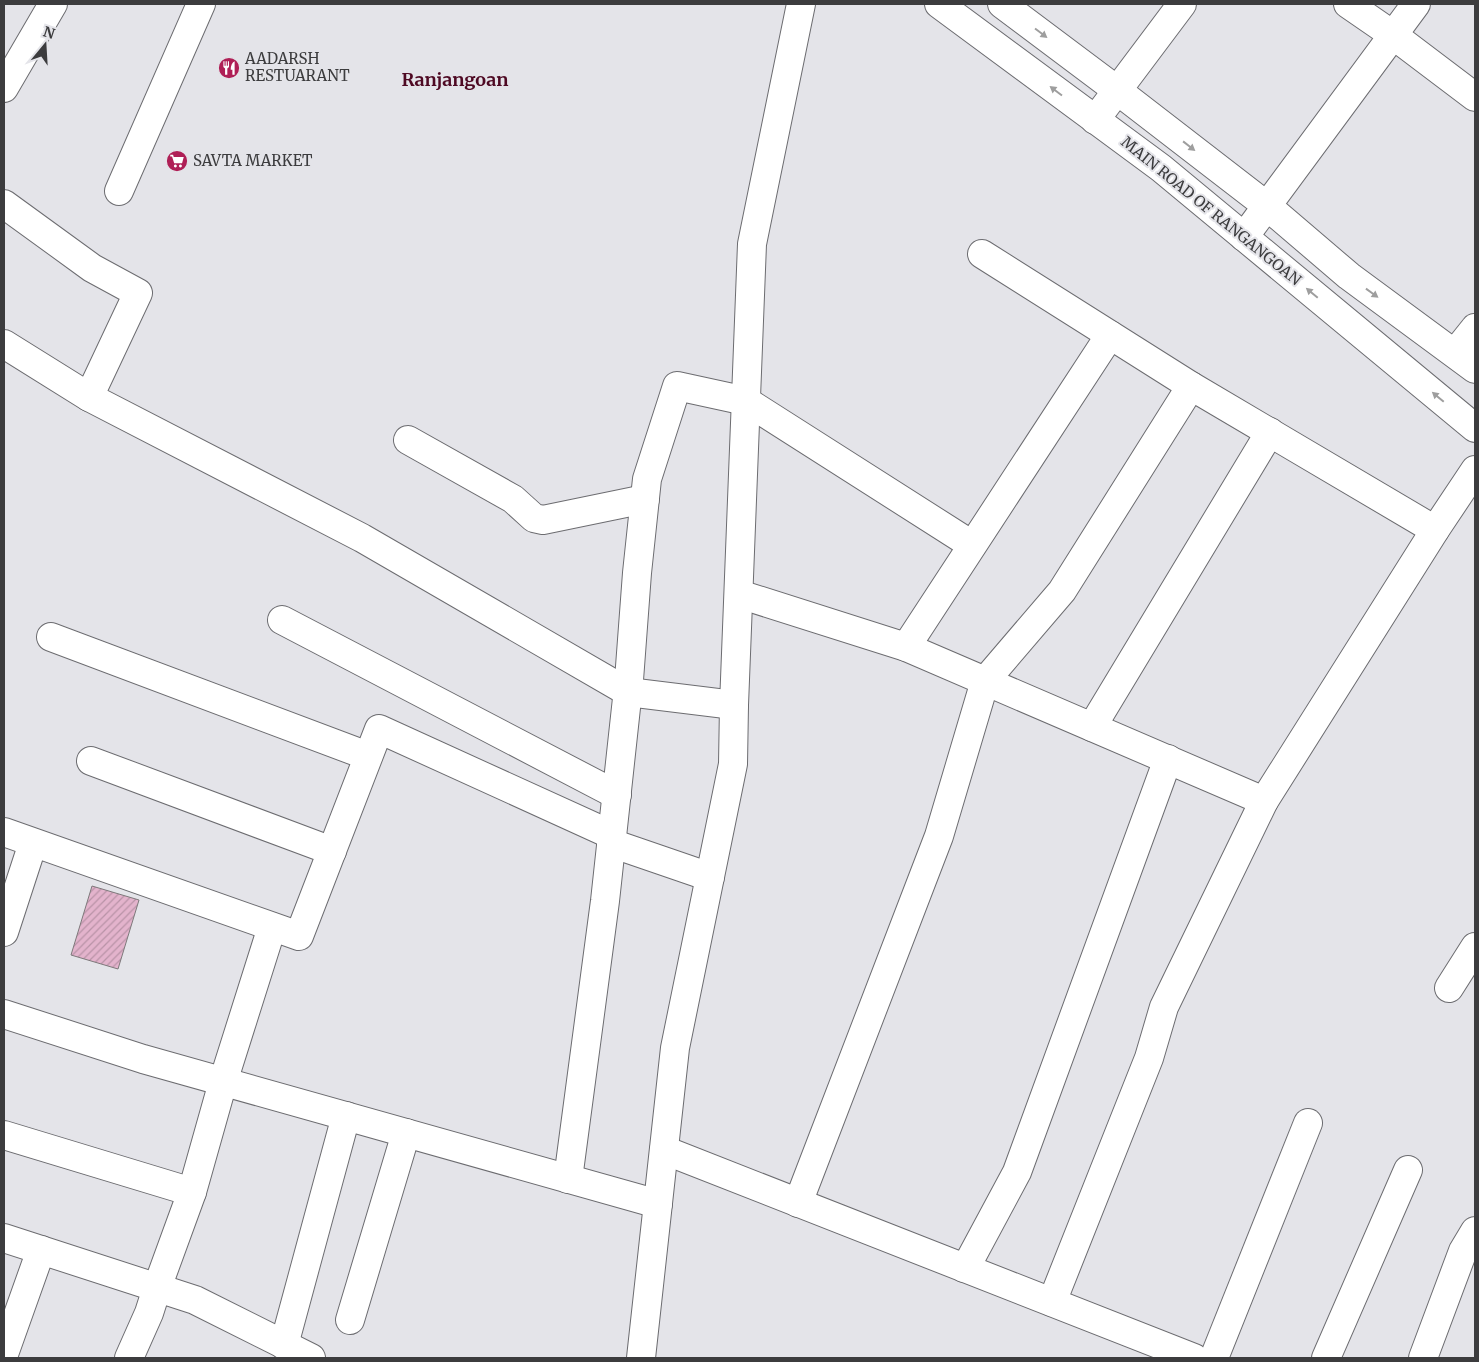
<svg xmlns="http://www.w3.org/2000/svg" width="1479" height="1362" viewBox="0 0 1479 1362" font-family="Merriweather,serif">
<style>
.building{fill:url(#building-hatch);stroke:#7e797b}
.lines{fill:none;stroke-linecap:round;stroke-linejoin:round}
.minor-casing{stroke:#6c6c70;stroke-width:30}
.tertiary-casing{stroke:#6c6c70;stroke-width:30}
.minor{stroke:#fff;stroke-width:28}
.tertiary{stroke:#fff;stroke-width:28}
.oneway{fill:#9e9e9e}
.labels{text-anchor:middle;stroke-width:4;stroke-linejoin:round;paint-order:stroke}
.poi-label{font-size:15px;fill:#3c3c3e;stroke:#e4e4e9;text-anchor:start}
.street-label{font-size:15px;fill:#3c3c3e;stroke:#e4e4e9}
.quarter-label{font-size:18px;font-weight:bold;fill:#4e0923;stroke:#e4e4e9}
</style>
<defs>
<pattern id="building-hatch" width="6" height="6" patternUnits="userSpaceOnUse" patternTransform="scale(1.25)"><rect width="6" height="6" fill="#e3b3cc"/><path d="M-1 1l2-2M0 6l6-6M5 7l2-2" fill="none" stroke="#b993a7"/></pattern>
</defs>
<rect width="100%" height="100%" fill="#e4e4e9"/>
<path class="building" d="M92,886l47,14 -21,69 -47,-14z"/>
<g class="lines">
<g class="minor-casing">
<g id="minor">
<path d="M1348,4l45,31 82,62"/>
<path d="M4,88l49,-84"/>
<path d="M1095,120l87,-116"/>
<path d="M119,191l82,-187"/>
<path d="M4,204l88,64 46,25 -49,104 273,141 266,154 106,13"/>
<path d="M1244,237l172,-233"/>
<path d="M982,254l209,132 244,144"/>
<path d="M4,344l85,53"/>
<path d="M1455,353l20,-25"/>
<path d="M408,440l105,59 21,19 9,2 102,-21"/>
<path d="M739,594l167,53 358,154 171,-271 40,-60"/>
<path d="M282,620l335,175"/>
<path d="M51,637l317,119"/>
<path d="M906,647l204,-312"/>
<path d="M1092,727l178,-295"/>
<path d="M91,761l241,90"/>
<path d="M4,832l295,104 80,-207 233,106"/>
<path d="M611,843l99,34"/>
<path d="M4,932l29,-89"/>
<path d="M1449,988l26,-41"/>
<path d="M4,1014l139,45 515,145"/>
<path d="M4,1135l188,57 -35,96 -8,25 -20,45"/>
<path d="M664,1150l530,208"/>
<path d="M568,1179l37,-278 24,-221 8,-107 10,-94 30,-93 69,15 226,144"/>
<path d="M192,1192l31,-110 49,-155"/>
<path d="M798,1203l141,-367 46,-155 77,-90 129,-205"/>
<path d="M4,1238l191,62 116,58"/>
<path d="M964,1268l2,-1 51,-95 151,-413"/>
<path d="M1052,1302l97,-244 15,-51 100,-206"/>
<path d="M350,1320l56,-187"/>
<path d="M284,1345l62,-229"/>
<path d="M4,1354l37,-104"/>
<path d="M1214,1358l94,-235"/>
<path d="M1326,1358l82,-188"/>
<path d="M1423,1358l40,-107 12,-20"/>
</g>
</g>
<g class="tertiary-casing">
<g id="tertiary">
<path d="M939,4l222,164 314,260"/>
<path d="M1002,4l116,87 149,115 82,70 126,93"/>
<path d="M641,1358l34,-310 58,-284 1,-59 18,-461 49,-240"/>
</g>
</g>
<use href="#minor" class="minor"/>
<use href="#tertiary" class="tertiary"/>
</g>
<defs><path id="oneway-solid" d="M-6-.8H1V-3.2L6.5 0L1 3.2V.8H-6Z" transform="scale(1.25)"/></defs>
<g class="oneway">
<use href="#oneway-solid" transform="translate(1041 33) rotate(37)"/>
<use href="#oneway-solid" transform="translate(1056 91) rotate(-143)"/>
<use href="#oneway-solid" transform="translate(1189 146) rotate(38)"/>
<use href="#oneway-solid" transform="translate(1312 293) rotate(-140)"/>
<use href="#oneway-solid" transform="translate(1372 293) rotate(36)"/>
<use href="#oneway-solid" transform="translate(1438 397) rotate(-140)"/>
</g>
<defs>
<g id="restaurant-disc" transform="scale(1.125)"><circle r="9.5" fill="#af1f56" stroke="#e4e4e9"/><path d="M-5-6h1v4h1v-4h1v4h1v-4h1v5L-1.5 .5V6h-2V.5L-5-1ZM5-6V6H3V1.5H1.5Q1.5-4 5-6Z" fill="#fff"/></g>
<g id="supermarket-disc" transform="scale(1.125)"><circle r="9.5" fill="#af1f56" stroke="#e4e4e9"/><path d="M-6-5.5h2.5l.6 2H6L4.5 2H-2.5L-4.4-4H-6ZM-1.5 3.2a1.3 1.3 0 1 0 .1 0ZM3 3.2a1.3 1.3 0 1 0 .1 0Z" fill="#fff"/></g>
</defs>
<g fill-rule="evenodd">
<use href="#restaurant-disc" x="229" y="68"/>
<use href="#supermarket-disc" x="177" y="161"/>
</g>
<g class="labels">
<g class="poi-label">
<text x="245" y="64">AADARSH<tspan x="245" dy="17">RESTUARANT</tspan></text>
<text x="193" y="166">SAVTA MARKET</text>
</g>
<g class="street-label">
<text transform="translate(1211 211) rotate(39)" y="5">MAIN ROAD OF RANGANGOAN</text>
</g>
<g class="quarter-label">
<text x="455" y="86">Ranjangoan</text>
</g>
</g>
<rect width="1479" height="1362" fill="none" stroke="#3c3c3e" stroke-width="10"/>
<g transform="translate(45 45) rotate(18)" stroke="#e4e4e9" stroke-width="4" paint-order="stroke">
<path d="M0-4L9 19L0 12L-9 19Z" fill="#3c3c3e"/>
<text y="-8" font-size="14" font-weight="bold" text-anchor="middle" fill="#3c3c3e">N</text>
</g>
</svg>
